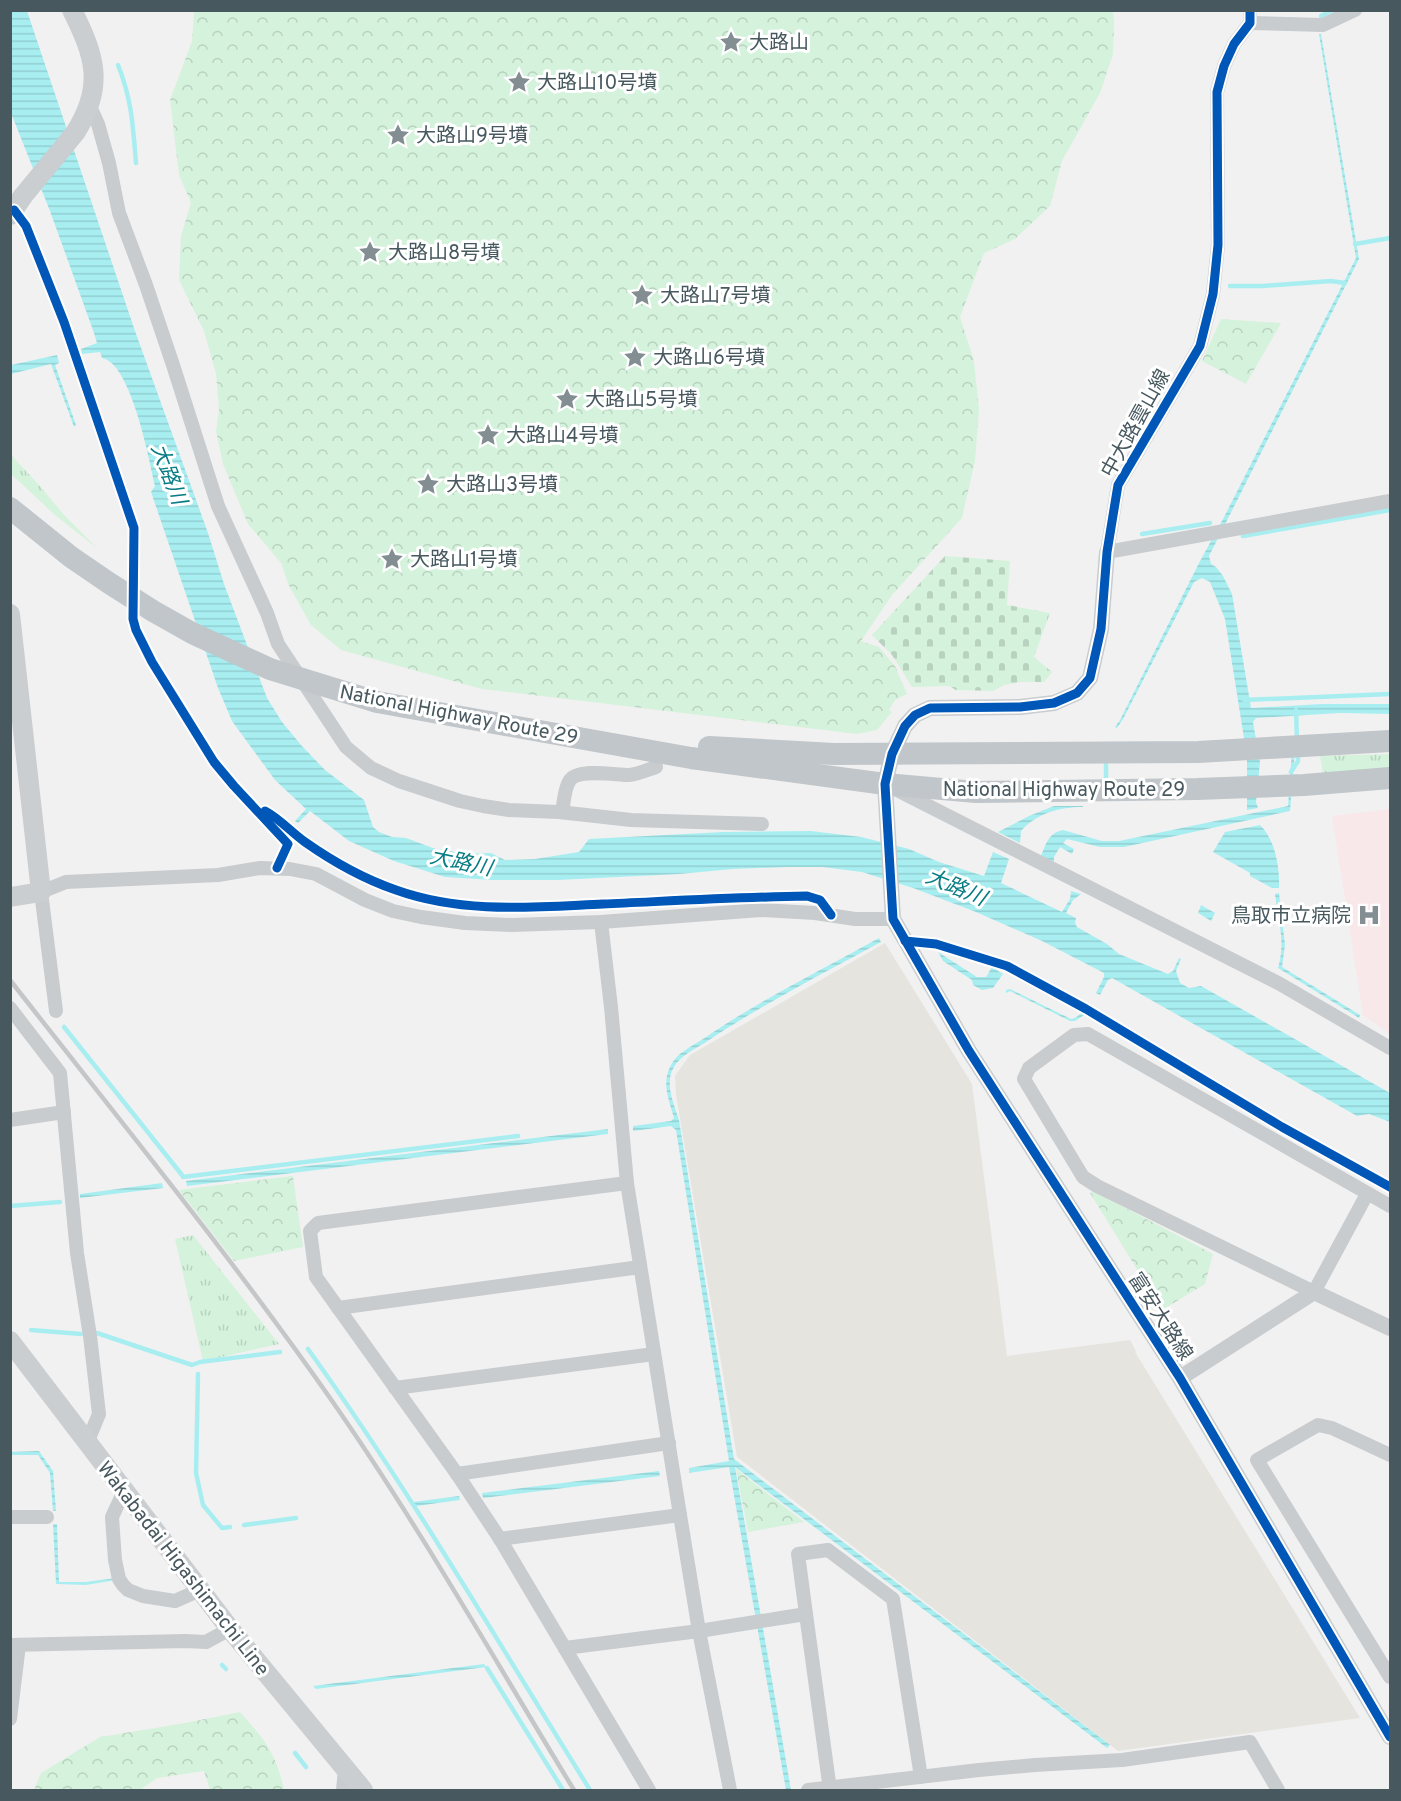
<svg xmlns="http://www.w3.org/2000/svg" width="1401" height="1801" viewBox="0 0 1401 1801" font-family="Overpass,'Noto Sans JP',sans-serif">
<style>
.commercial{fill:#e6e4df}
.medical{fill:#f8e8e9}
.grass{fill:url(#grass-tufts)}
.forest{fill:url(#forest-crowns)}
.cemetery{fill:url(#cemetery-stones)}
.water{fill:url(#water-rules)}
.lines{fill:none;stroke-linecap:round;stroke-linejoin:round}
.stream{stroke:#a8eef1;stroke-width:4.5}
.minor{stroke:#c8ccce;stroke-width:14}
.tertiary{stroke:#c8ccce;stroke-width:16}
.secondary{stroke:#caced0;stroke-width:20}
.trunk{stroke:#c0c6ca;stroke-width:22}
.rail{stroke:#c4c6c8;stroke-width:4.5}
.cycleway-casing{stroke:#fff;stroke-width:13}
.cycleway{stroke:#0057b8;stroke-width:9}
.labels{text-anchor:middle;stroke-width:6;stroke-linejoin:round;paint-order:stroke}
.poi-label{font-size:20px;fill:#47585f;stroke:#fff;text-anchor:start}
.street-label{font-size:20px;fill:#47585f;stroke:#fff}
.water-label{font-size:21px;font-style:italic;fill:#097d84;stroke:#fff}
</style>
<defs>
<pattern id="grass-tufts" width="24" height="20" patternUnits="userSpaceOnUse" patternTransform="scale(1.5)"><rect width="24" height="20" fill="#d5f2dc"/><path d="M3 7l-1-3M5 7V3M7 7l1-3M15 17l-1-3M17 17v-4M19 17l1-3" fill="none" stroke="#b8d2bf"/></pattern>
<pattern id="forest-crowns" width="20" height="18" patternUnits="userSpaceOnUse" patternTransform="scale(1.5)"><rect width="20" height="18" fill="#d5f2dc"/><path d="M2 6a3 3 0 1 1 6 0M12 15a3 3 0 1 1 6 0" fill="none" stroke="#b8d2bf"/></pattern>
<pattern id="cemetery-stones" width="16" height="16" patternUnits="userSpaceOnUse" patternTransform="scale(1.5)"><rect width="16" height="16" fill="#d5f2dc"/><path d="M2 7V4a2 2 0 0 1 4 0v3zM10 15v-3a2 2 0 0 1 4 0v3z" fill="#b8d2bf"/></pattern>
<pattern id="water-rules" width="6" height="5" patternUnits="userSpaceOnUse" patternTransform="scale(1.5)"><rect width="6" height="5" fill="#a8eef1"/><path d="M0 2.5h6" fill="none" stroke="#92ced1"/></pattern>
</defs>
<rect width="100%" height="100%" fill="#f2f1f1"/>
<path class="commercial" d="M885,943l87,141 35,272 123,-16 6,11 -1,1 225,366 -242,33 -381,-294 -61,-362 -1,-19 15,-21z"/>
<path class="medical" d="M1390,809v225l-27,-19 -31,-199z"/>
<g class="grass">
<path d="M11,455l29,31 24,29 34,34 -43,-34 -44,-41z"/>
<path d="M1390,754v14l-67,5 -3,-17z"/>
<path d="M193,1235l86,109 -76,17 -28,-122z"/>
</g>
<g class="forest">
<path d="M1113,11l1,11 -1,32 -13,39 -38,68 -12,45 -35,33 -31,14 -24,64 14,44 5,48 -4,52 -13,57 -70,77 -31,46 18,6 16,19 12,28 -12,6 -6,10 3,2 -15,18 -20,4 -375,-45 -141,-39 -30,-25 -22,-39 -8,-23 -33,-39 -25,-60 -7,-33 3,-21 -3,-36 -12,-43 -25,-51 2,-44 10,-33 -12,-28 -9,-75 22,-59 2,-30z"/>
<path d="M1221,319l60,4 -35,61 -44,-23z"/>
<path d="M293,1176l10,71 -69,14 -55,-71z"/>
<path d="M1093,1191l120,63 -8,30 -43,26 -72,-117z"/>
<path d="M736,1469l68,53 -56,10z"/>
<path d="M240,1712c25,28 36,41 44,78h-74l-6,-19 -47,7 -17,12h-106l7,-17 59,-36 85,-14z"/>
</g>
<path class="cemetery" d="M945,556l65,5 -3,44 43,8 -16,44 18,15 -8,10h-24l-16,3 -11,6 -37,-1 -7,-4 -37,1 -20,-32 -20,-20z"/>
<g class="water">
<path d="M10,11h17l108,320 73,202 16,51 43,114 15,24 19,23 24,25 39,30 9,27 6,5 13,5 14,1 27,10 32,6 26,-1 14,7 30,-1 44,-7 10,-13 134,-7 88,-1 50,6 48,12 30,13 45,14 9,-24 16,7 -8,24 61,29 8,-13 1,-8 10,3 -8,6 -7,13 10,5 -1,5 2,4 30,17 12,10 49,20 5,-3 6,-13 2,1 -5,12 4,12 9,5 12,-2 189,107v29l-21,-8 -12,2 -245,-138 -4,2 -8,15 -4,-2 8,-16v-4l-62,-32 -66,-29 -63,-24 -51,-16 -40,-5h-34l-55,2 -54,5 -121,6h-66l-47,-3 -51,-16 -45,-20 -39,-30 -12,12 -3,-2 11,-12 -31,-29 -43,-59 -14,-33 -67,-196 4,-6c-6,-27 -24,-123 -53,-128l-2,-6 -18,2 -1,-5 16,-6 -3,-10 -44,-122 -39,-98z"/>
<path d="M1319,34h2l38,225 -150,297 2,8 5,3 7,9 9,18 19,114 71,-4h68v10l-50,-1 -84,5 -3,4 7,40 -4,40 2,6 -11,2v-53l-22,-138 -15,-37 -8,-4 -8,4 -71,137 -6,9 -2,-1 5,-7 79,-157 23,-42 134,-263z"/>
<path d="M57,355l2,8 -4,2 21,60 -2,2 -23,-63 -40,10v-9z"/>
<path d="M1292,750h3l-5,61 -166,36h-24l-33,-8 -4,4 11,6 -2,5 -12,-7 -6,10v5l-13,-6c5,-12 7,-23 22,-26l39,11h17l169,-35z"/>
<path d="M1054,806h29v1c-23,0 -46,6 -62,24l-1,12 -22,-11 31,-16z"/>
<path d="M1260,825c15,14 20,43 19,63h-7l-22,-12v-3l-37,-21 12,-20z"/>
<path d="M1279,893l6,52 -3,22 78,48 -1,3 -81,-50c8,-24 0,-50 -3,-74z"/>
<path d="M1201,905l14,8 -4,8 -13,-8z"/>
<path d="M879,938l2,4c-59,32 -120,63 -175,100 -11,7 -26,14 -32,25 -10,16 0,37 5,53l55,339 376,286 -3,3 -372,-281 56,323h-5l-57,-323 -40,6v-5l40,-7 -53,-331 -5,-4 -38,5v-5l38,-5 3,-3c-5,-18 -13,-35 -3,-53 6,-12 21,-19 32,-26 55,-38 117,-68 176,-101z"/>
<path d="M938,952l39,25h9l6,-10 11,7 -10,14 -11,2 -9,-5 -1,-5 -29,-19z"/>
<path d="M1010,989l61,30 4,-1 7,-5 2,2 -9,6h-5l-60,-30 -4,2v-3z"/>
<path d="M608,1129v5l-421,52 -1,-5z"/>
<path d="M162,1183l1,5 -83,10v-4z"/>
<path d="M39,1451l14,20 3,40h-3l-3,-38 -12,-18h-27v-3z"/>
<path d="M659,1471l1,5 -177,22 -1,-5z"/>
<path d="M459,1496l1,4 -44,6 -3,-4z"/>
<path d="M53,1524h4l2,58h26l31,-4v2l-30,5 -30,-1z"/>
<path d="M484,1664l2,3 -170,22 -3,-3z"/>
</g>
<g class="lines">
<g class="stream">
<path d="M1321,16l12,-6"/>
<path d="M118,65c14,35 15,62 18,98"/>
<path d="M1355,244l35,-6"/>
<path d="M1230,286h33l68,-5 14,2"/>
<path d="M1142,534l68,-11"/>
<path d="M1243,536l147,-26"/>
<path d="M1244,700l146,-6"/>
<path d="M1296,710l1,31"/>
<path d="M1291,772l7,-11v-9"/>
<path d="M1106,780v-15"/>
<path d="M64,1027l118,148"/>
<path d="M183,1177l335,-41"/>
<path d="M10,1206l50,-4"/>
<path d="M31,1330l50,4"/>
<path d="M97,1333l95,32 8,-3 80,-10"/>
<path d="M308,1349c102,142 190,293 282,441"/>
<path d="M198,1374l-2,99 7,32 19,23 8,-1"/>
<path d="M244,1525l52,-7"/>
<path d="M222,1665l4,4"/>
<path d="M487,1668l76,122"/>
<path d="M295,1753l11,14"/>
</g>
<g class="minor">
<path d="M1250,10v13l-16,21 -10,22 -7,26 1,153 -5,49 -13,52 -82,139 -11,67 283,-51"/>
<path d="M1250,23l73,2 32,-15"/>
<path d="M89,104l9,20 11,39 10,50 27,72 27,80 45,141 49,107 11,31 68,103 25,21 28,13 61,20 23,5 26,4 50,2 72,8 131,4"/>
<path d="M895,789l385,195 110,64"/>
<path d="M562,812c2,-9 2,-24 8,-32 9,-12 45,-5 59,-5 10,-1 18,-5 27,-8"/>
<path d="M601,922l10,85 16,176 53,332 19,116 31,159"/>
<path d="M10,1008l50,65 17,180 13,83 9,78 -12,29"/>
<path d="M56,1011l-15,-119 25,-10 152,-7 42,-7 30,1 26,5 49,26 28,11 28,6 44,6 47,2 89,-3 160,-12 54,3 40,6h38"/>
<path d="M10,1120l54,-8"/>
<path d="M627,1183l-309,40 -8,8 6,46 141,197 43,65 149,251"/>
<path d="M1367,1194l-53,98 -217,-106 -14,-9 -59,-98 5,-11 45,-33 14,-1 302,172"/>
<path d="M338,1308l302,-41"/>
<path d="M395,1388l259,-34"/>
<path d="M1390,1455l-58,-27 -14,-3 -61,35 133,217"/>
<path d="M457,1474l212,-31"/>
<path d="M124,1491l-12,26 3,43 4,19 4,6 5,5 15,6 32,5 25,-11"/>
<path d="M10,1517h37"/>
<path d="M500,1539l180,-24"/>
<path d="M806,1614l-8,-60 30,-4 65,49 28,178"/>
<path d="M10,1645l175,-4 21,1 24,-13"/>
<path d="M565,1648l134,-17 107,-17 24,176"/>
<path d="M10,1719l9,-74"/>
<path d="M343,1790l2,-21"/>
<path d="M808,1790l171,-20 56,-5 87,-5 128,-18 28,48"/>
</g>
<g class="tertiary">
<path d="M1107,552l-6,77 -11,49 -13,15 -23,10 -34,4 -90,1 -15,7 -10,11 -13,28 -7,30 8,135 76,132 211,327 210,359"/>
<path d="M1180,1378l134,-86 76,36"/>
</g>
<g class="secondary">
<path d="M10,215l13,-19 52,-63c30,-47 20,-77 -3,-123"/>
<path d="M10,614l31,278 -31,5"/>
<path d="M10,1341l220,288 133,161"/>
</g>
<g class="trunk">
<path d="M10,508l61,49 38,26 44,28 39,22 78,36 107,33 314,56 194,26 91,8 221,-3 107,-4 86,-7"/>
<path d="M709,747l125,7 364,-2 192,-11"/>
</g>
<path class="rail" d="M10,980c108,138 219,274 320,418 88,126 164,261 244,392"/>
<g class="cycleway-casing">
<g id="cycleway">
<path d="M1250,10v13l-16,21 -10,22 -7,26 1,153 -5,49 -13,52 -82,139 -11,67 -6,77 -11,49 -13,15 -23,10 -34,4 -90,1 -15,7 -10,11 -13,28 -7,30 8,135 76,132 211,327 210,359"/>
<path d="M14,210l12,16 38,96 70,206 -1,91 3,11 16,32 62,100 20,24 54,58 -11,24"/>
<path d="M265,811c15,8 26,21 40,31 27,19 59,37 91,48 67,24 137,17 207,14 68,-3 136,-7 204,-8l13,4 11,15"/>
<path d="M905,941l31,3 71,22 79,43 196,118 108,60"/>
</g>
</g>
<use href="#cycleway" class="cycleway"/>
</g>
<defs>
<g id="sight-bare" transform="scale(1.8)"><path d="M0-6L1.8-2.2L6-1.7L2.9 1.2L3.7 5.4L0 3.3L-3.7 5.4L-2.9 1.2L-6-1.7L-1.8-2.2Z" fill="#838e92" stroke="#fff" stroke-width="2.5" paint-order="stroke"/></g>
<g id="hospital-bare" transform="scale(1.8)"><path d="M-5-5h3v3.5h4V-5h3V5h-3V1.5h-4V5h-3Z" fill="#838e92" stroke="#fff" stroke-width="2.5" paint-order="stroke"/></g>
</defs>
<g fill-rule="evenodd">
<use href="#sight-bare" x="731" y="42"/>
<use href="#sight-bare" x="519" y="82"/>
<use href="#sight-bare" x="398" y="135"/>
<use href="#sight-bare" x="370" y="252"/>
<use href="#sight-bare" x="642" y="295"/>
<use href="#sight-bare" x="635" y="357"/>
<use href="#sight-bare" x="567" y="399"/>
<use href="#sight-bare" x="488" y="435"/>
<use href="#sight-bare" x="428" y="484"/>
<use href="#sight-bare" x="392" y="559"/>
<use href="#hospital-bare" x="1369" y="915"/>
</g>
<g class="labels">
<g class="poi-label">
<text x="749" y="49">大路山</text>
<text x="537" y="89">大路山10号墳</text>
<text x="416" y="142">大路山9号墳</text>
<text x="388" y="259">大路山8号墳</text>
<text x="660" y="302">大路山7号墳</text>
<text x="653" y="364">大路山6号墳</text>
<text x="585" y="406">大路山5号墳</text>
<text x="506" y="442">大路山4号墳</text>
<text x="446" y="491">大路山3号墳</text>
<text x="410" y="566">大路山1号墳</text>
<text x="1351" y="922" text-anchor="end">鳥取市立病院</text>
</g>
<g class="street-label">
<text transform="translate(1135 423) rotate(-61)" y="7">中大路雲山線</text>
<text transform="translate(459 714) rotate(11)" y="7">National Highway Route 29</text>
<text x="1064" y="796">National Highway Route 29</text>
<text transform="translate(1161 1316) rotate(57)" y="7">富安大路線</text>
<text transform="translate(184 1568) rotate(52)" y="7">Wakabadai Higashimachi Line</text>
</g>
<g class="water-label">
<text transform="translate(169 474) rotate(69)" y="7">大路川</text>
<text transform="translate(461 862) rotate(12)" y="7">大路川</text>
<text transform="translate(956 887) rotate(23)" y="7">大路川</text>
</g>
</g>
<rect width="1401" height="1801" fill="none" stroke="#47585f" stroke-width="24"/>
</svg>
